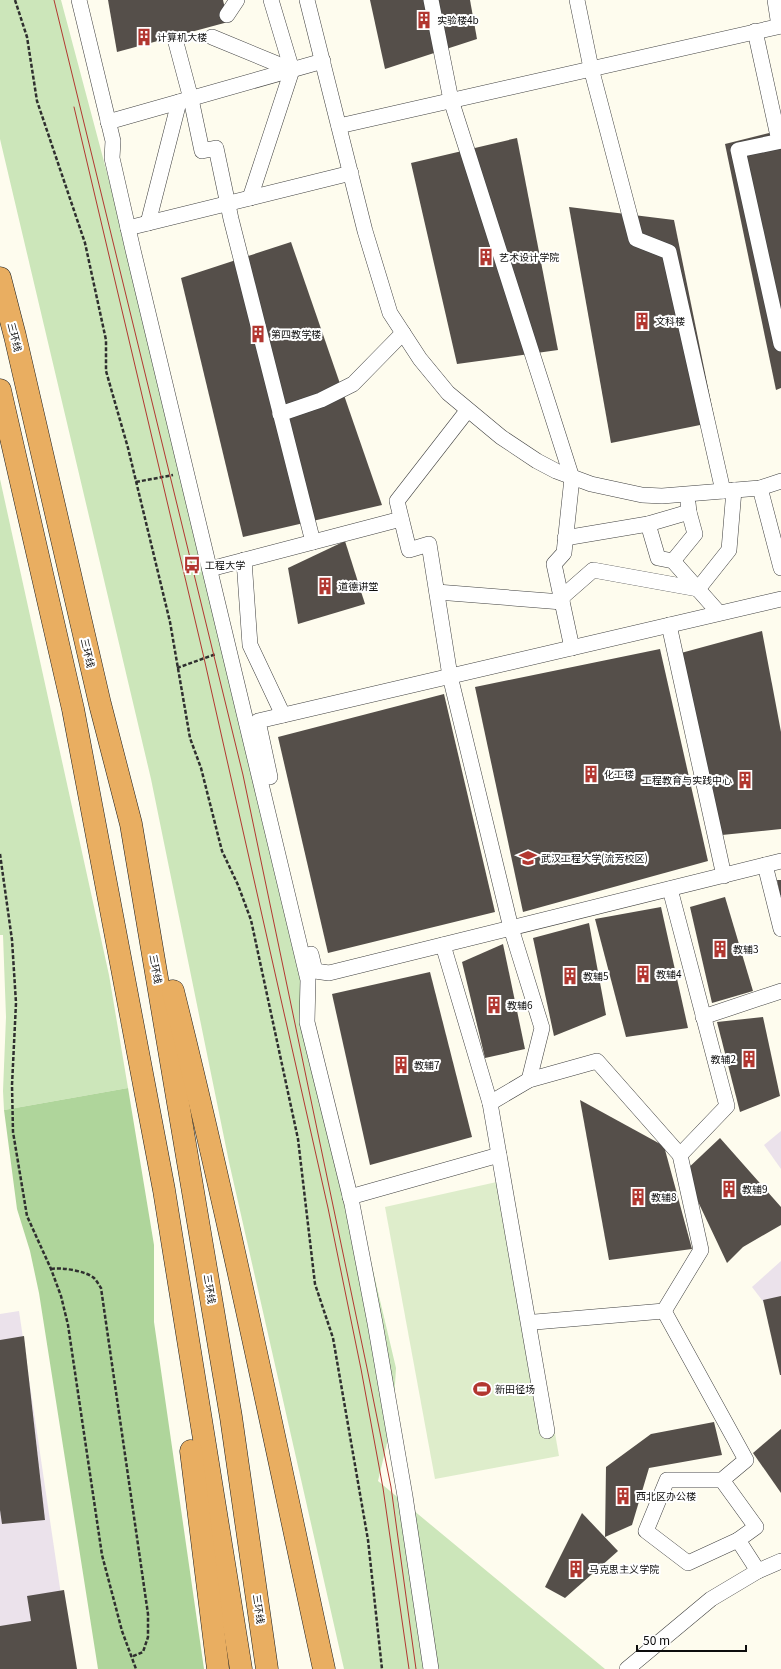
<svg xmlns="http://www.w3.org/2000/svg" width="781" height="1669" viewBox="0 0 781 1669" font-family="Georgia,'Noto Sans SC',serif">
<style>
.industrial{fill:#ebe2eb}
.green{fill:#cce6ba}
.forest{fill:#afd59b}
.pitch{fill:#deedcb}
.building{fill:#554f4a}
.lines{fill:none;stroke-linecap:round;stroke-linejoin:round}
.minor-casing{stroke:#404040;stroke-width:16}
.highway-casing{stroke:#1e1e1e;stroke-width:23}
.path{stroke:#2f2f2f;stroke-width:2.5;stroke-dasharray:4 2;stroke-linecap:butt}
.minor{stroke:#fff;stroke-width:15}
.highway{stroke:#e9ae61;stroke-width:22}
.tram{stroke:#b23730;stroke-width:1}
.labels{text-anchor:middle;stroke-width:4;stroke-linejoin:round;paint-order:stroke}
.poi-label{font-size:10px;fill:#0d0d0d;stroke:#fff;text-anchor:start}
.street-label{font-size:10px;fill:#0d0d0d;stroke:#fff}
</style>
<rect width="100%" height="100%" fill="#fefcee"/>
<g class="industrial">
<path d="M781,1131v38l-17,-24z"/>
<path d="M781,1261v64l-29,-38z"/>
<path d="M19,1311l53,358h-72v-355z"/>
</g>
<g class="green">
<path d="M0,0h61l58,218 188,773 89,377 -3,50 -15,63 227,188h-261l-115,-507 -78,-383 -151,-640z"/>
<path d="M0,479l109,496 19,113 -124,22 -1,-19 3,-74 -3,-82h-3z"/>
</g>
<path class="forest" d="M128,1088l26,157v77l50,347h-106l-59,-376 -9,-42 -13,-42 -13,-99z"/>
<path class="pitch" d="M510,1179l49,277 -124,23 -50,-272z"/>
<g class="building">
<path d="M108,0h115l5,22 -111,30z"/>
<path d="M370,0h100l7,39 -92,30z"/>
<path d="M781,130v258l-5,2 -51,-246z"/>
<path d="M517,138l41,212 -101,14 -46,-201z"/>
<path d="M569,207l105,13 41,202 -104,21z"/>
<path d="M291,242l91,263 -139,32 -62,-259z"/>
<path d="M345,541l20,63 -67,20 -10,-56z"/>
<path d="M762,631l19,101v97l-59,6 -41,-182z"/>
<path d="M660,649l48,212 -185,51 -48,-225z"/>
<path d="M444,694l51,218 -167,41 -50,-216z"/>
<path d="M777,880h4v15h-1z"/>
<path d="M725,897l28,94 -41,12 -22,-96z"/>
<path d="M661,907l27,121 -62,9 -31,-118z"/>
<path d="M589,923l17,92 -52,21 -21,-98z"/>
<path d="M503,944l22,105 -40,9 -23,-96z"/>
<path d="M430,972l42,165 -102,28 -38,-171z"/>
<path d="M763,1017l17,79 -40,16 -23,-90z"/>
<path d="M580,1100l84,46 28,103 -83,11z"/>
<path d="M720,1138l61,69v18l-38,22 -16,16 -43,-91z"/>
<path d="M781,1296v79h-1l-17,-75z"/>
<path d="M24,1336l21,184 -43,4 -2,-14v-170z"/>
<path d="M714,1422l8,33 -73,13 -17,57 -27,12 1,-70 45,-33z"/>
<path d="M781,1429v64l-28,-40z"/>
<path d="M582,1513l36,38 -53,47 -20,-11z"/>
<path d="M64,1590l13,79h-77v-43l31,-5 -4,-25z"/>
</g>
<g class="lines">
<g class="minor-casing">
<g id="minor">
<path d="M79,0l34,141 -1,17 21,92 175,730 -1,42 45,182 23,119 30,173 26,173"/>
<path d="M307,0l58,231 25,82 30,46 28,34 53,44 36,24 19,10 35,13 51,11 20,1 98,-8 21,-7"/>
<path d="M431,0l20,100 121,378 -8,75 -10,11 18,84"/>
<path d="M577,0l14,68 45,171 33,13 54,239"/>
<path d="M775,0l4,26"/>
<path d="M227,15l10,-15"/>
<path d="M755,31l24,110"/>
<path d="M212,37l80,33"/>
<path d="M175,39l16,60 11,52 14,-3 15,71 82,323"/>
<path d="M108,122l215,-61"/>
<path d="M339,126l442,-100"/>
<path d="M781,141l-43,9 43,194"/>
<path d="M250,198l42,-128 -21,-70"/>
<path d="M148,223l31,-121"/>
<path d="M128,228l223,-55"/>
<path d="M467,411l-70,90 12,49 20,-6 21,132 61,252 31,100 -13,52"/>
<path d="M280,414l41,-14 32,-16 50,-51"/>
<path d="M760,488l21,80"/>
<path d="M648,524l10,34 15,3 46,52"/>
<path d="M565,538l83,-14 41,-12"/>
<path d="M244,560l6,85 33,70"/>
<path d="M673,561l22,-27 -6,-22 -1,-9"/>
<path d="M210,569l191,-50"/>
<path d="M437,592l125,10"/>
<path d="M561,598l32,-28 105,19 31,-39 5,-60"/>
<path d="M669,625l55,251"/>
<path d="M270,777l-12,-56 523,-122"/>
<path d="M765,865l16,64"/>
<path d="M670,889l57,217 -47,49"/>
<path d="M443,945l47,158 57,328"/>
<path d="M311,954l4,17 14,2 452,-112"/>
<path d="M703,1017l78,-26"/>
<path d="M490,1103l39,-23 68,-19 83,94 21,95 -37,61"/>
<path d="M350,1197l149,-42"/>
<path d="M664,1311l82,149 -24,20h-55l-21,51 42,32 50,-23 18,-13 -34,-47"/>
<path d="M535,1322l129,-11"/>
<path d="M738,1540l20,31"/>
<path d="M627,1669l84,-70 47,-28 23,-10"/>
</g>
</g>
<g class="highway-casing">
<g id="highway">
<path d="M0,278l15,58 85,368 31,120 100,593 36,252"/>
<path d="M0,390l73,319 91,481 77,479"/>
<path d="M173,991c56,225 102,452 151,678"/>
<path d="M191,1451l27,218"/>
</g>
</g>
<g class="path">
<path d="M15,0l12,37 10,64 48,142 21,97v31l22,77 42,174 20,116 11,30 21,83 16,34 13,35 47,219 17,145 18,54 35,202 14,129"/>
<path d="M136,482l37,-7"/>
<path d="M177,668l39,-14"/>
<path d="M0,854l12,86 4,63 -4,82 1,47 14,84 24,53 10,27 7,29 34,230 20,76 14,38"/>
<path d="M51,1269c10,-2 35,2 43,9 3,3 5,7 7,10l47,326v23l-5,15 -12,5"/>
</g>
<use href="#minor" class="minor"/>
<use href="#highway" class="highway"/>
<g class="tram">
<path d="M54,0l189,775 124,593 24,119 25,182"/>
<path d="M74,107l130,551 124,550 33,161 22,119 26,181"/>
</g>
</g>
<defs>
<g id="building-bare" transform="scale(1.38)"><path d="M-4-6H4V6H1V3H-1V6H-4ZM-2.5-4.3h1.7v1.8h-1.7ZM.8-4.3h1.7v1.8H.8ZM-2.5-1h1.7V.8h-1.7ZM.8-1h1.7V.8H.8Z" fill="#b23730" stroke="#fff" stroke-width="2.5" paint-order="stroke"/></g>
<g id="bus-bare" transform="scale(1.38)"><path d="M-5-6H5V4H4V6H2V4H-2V6H-4V4H-5ZM-3.5-4V0h7V-4ZM-3.5 1.2v1.5H-2V1.2ZM2 1.2v1.5H3.5V1.2Z" fill="#b23730" stroke="#fff" stroke-width="2.5" paint-order="stroke"/></g>
<g id="university-bare" transform="scale(1.38)"><path d="M0-5L7-2L0 1L-7-2ZM-4 1L0 2.5L4 1V4Q0 6-4 4Z" fill="#b23730" stroke="#fff" stroke-width="2.5" paint-order="stroke"/></g>
<g id="stadium-bare" transform="scale(1.38)"><path d="M0-5a6.5 5 0 1 0 0 10a6.5 5 0 1 0 0-10ZM-3.5-1.8h7v3.6h-7Z" fill="#b23730" stroke="#fff" stroke-width="2.5" paint-order="stroke"/></g>
</defs>
<g fill-rule="evenodd">
<use href="#building-bare" x="424" y="20"/>
<use href="#building-bare" x="144" y="37"/>
<use href="#building-bare" x="486" y="257"/>
<use href="#building-bare" x="642" y="321"/>
<use href="#building-bare" x="258" y="334"/>
<use href="#bus-bare" x="192" y="565"/>
<use href="#building-bare" x="325" y="586"/>
<use href="#building-bare" x="591" y="774"/>
<use href="#building-bare" x="745" y="780"/>
<use href="#university-bare" x="528" y="858"/>
<use href="#building-bare" x="720" y="949"/>
<use href="#building-bare" x="643" y="974"/>
<use href="#building-bare" x="570" y="976"/>
<use href="#building-bare" x="494" y="1005"/>
<use href="#building-bare" x="749" y="1059"/>
<use href="#building-bare" x="401" y="1065"/>
<use href="#building-bare" x="729" y="1189"/>
<use href="#building-bare" x="638" y="1197"/>
<use href="#stadium-bare" x="482" y="1389"/>
<use href="#building-bare" x="623" y="1496"/>
<use href="#building-bare" x="576" y="1569"/>
</g>
<g class="labels">
<g class="poi-label">
<text x="437" y="24">实验楼4b</text>
<text x="157" y="41">计算机大楼</text>
<text x="499" y="261">艺术设计学院</text>
<text x="655" y="325">文科楼</text>
<text x="271" y="338">第四教学楼</text>
<text x="205" y="569">工程大学</text>
<text x="338" y="590">道德讲堂</text>
<text x="604" y="778">化工楼</text>
<text x="732" y="784" text-anchor="end">工程教育与实践中心</text>
<text x="541" y="862">武汉工程大学(流芳校区)</text>
<text x="733" y="953">教辅3</text>
<text x="656" y="978">教辅4</text>
<text x="583" y="980">教辅5</text>
<text x="507" y="1009">教辅6</text>
<text x="736" y="1063" text-anchor="end">教辅2</text>
<text x="414" y="1069">教辅7</text>
<text x="742" y="1193">教辅9</text>
<text x="651" y="1201">教辅8</text>
<text x="495" y="1393">新田径场</text>
<text x="636" y="1500">西北区办公楼</text>
<text x="589" y="1573">马克思主义学院</text>
</g>
<g class="street-label">
<text transform="translate(15 337) rotate(76)" y="4">三环线</text>
<text transform="translate(88 653) rotate(77)" y="4">三环线</text>
<text transform="translate(156 969) rotate(80)" y="4">三环线</text>
<text transform="translate(210 1289) rotate(81)" y="4">三环线</text>
<text transform="translate(259 1609) rotate(82)" y="4">三环线</text>
</g>
</g>
<path d="M637 1645v6h109v-6" fill="none" stroke="#0d0d0d" stroke-width="2"/>
<text x="643" y="1645" font-size="12" fill="#0d0d0d" stroke="#ffffff" stroke-width="3" paint-order="stroke">50 m</text>
</svg>
